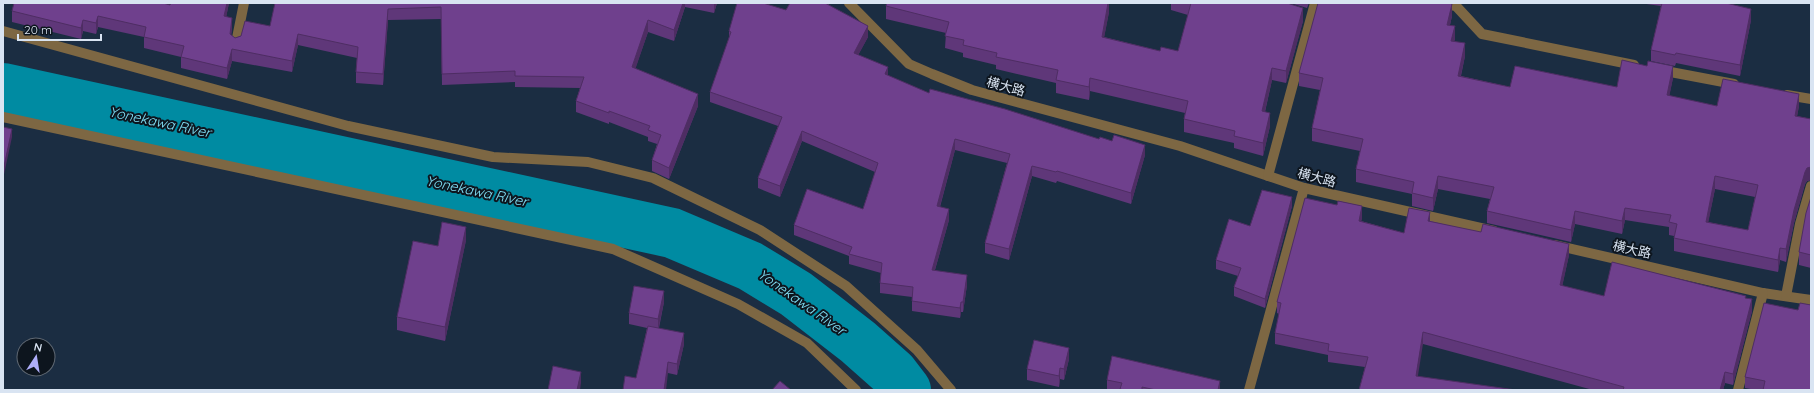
<svg xmlns="http://www.w3.org/2000/svg" width="1814" height="393" viewBox="0 0 1814 393" font-family="Quicksand,'Noto Sans JP',sans-serif">
<style>
.lines{fill:none;stroke-linecap:round;stroke-linejoin:round}
.river{stroke:#008ba2;stroke-width:50}
.street{stroke:#7d6743;stroke-width:10}
.wall{fill:#5f3779;fill-rule:evenodd}
.shaded-wall{fill:#4e2d63}
.building{fill:#6f408d;stroke:#4e2d63;fill-rule:evenodd}
.labels{text-anchor:middle;stroke-width:4;stroke-linejoin:round;paint-order:stroke}
.street-label{font-size:13px;fill:#d9e4f2;stroke:#0d151e}
.water-label{font-size:14px;font-style:italic;fill:#81e0f6;stroke:#0d151e}
</style>
<rect width="100%" height="100%" fill="#1b2d42"/>
<g class="lines">
<path class="river" d="M3,88l669,145 78,33 46,28 62,48 35,31 13,17"/>
<g class="street">
<path d="M849,3l60,61 23,10 40,16 208,56 124,42 190,43"/>
<path d="M1438,3l18,3 26,28 152,31"/>
<path d="M3,31l345,95 145,31 95,5 65,16 107,52 86,56 71,64 34,40"/>
<path d="M236,43l8,-40"/>
<path d="M1660,70l74,14"/>
<path d="M1787,95l24,4"/>
<path d="M3,117l610,132 125,55 69,39 49,47"/>
<path d="M1268,176l47,-173"/>
<path d="M1555,245l208,48 48,7"/>
<path d="M1786,296l14,-72 11,-38"/>
<path d="M1249,390l55,-202"/>
<path d="M1738,390l25,-97"/>
</g>
</g>
<g class="wall">
<path d="M171,3h58l-3,14 6,12 -1,6 4,3 35,-12 5,-23h442l-3,10 -29,-6 -11,34 -26,-9 -13,37 63,37 -29,73 -17,-8v-11l5,-16 -9,-3v-4l-39,-15v2l-33,-12v-11l4,-13 -65,-1v-5l-73,3 -1,-66 -53,1 -5,65 -27,-2v-11l1,-14 -59,-13 -6,27 -60,-11 -5,18 -46,-11v-11l-37,-9v-11l-46,-10 -2,7 -13,-3 -2,8 -69,-17v-11l158,-6z"/>
<path d="M790,3h38v1l40,33 -10,18 30,21 41,17 216,62 -14,49 -74,-23 -1,2 -24,-7 -23,84 -24,-7v-10l22,-80 -52,-13 -15,57 9,13 -14,50 32,15 -4,27h-2l-1,6 -48,-7v-14l-32,-4v-10l1,-10 -32,-9v-8l-55,-21v-10l69,-16 12,-37 -73,-31 -22,56 -22,-9v-10l20,-52 -68,-24v-10l19,-52v-9l57,-21z"/>
<path d="M1109,3v9l-5,25 56,14h18l10,-36 -17,-5v-7h116l16,18 -17,62 -14,-3 -7,32 5,14 -7,30 -29,-8v-5l-50,-11v-13l1,-6 -95,-22 -1,9 -33,-7v-10l-60,-14v-4l-33,-8v-4l-18,-5 1,-15 -60,-14v-13z"/>
<path d="M1290,3h19l-2,5z"/>
<path d="M1639,3h87l25,17 -11,56 -64,-13 -1,3 -24,-5v-11l10,-44z"/>
<path d="M1452,16l-2,9 5,14 -1,2 11,15 -4,20 49,11h107l56,-9 -4,18 48,10h82l-2,10 14,3v61l-4,1 -2,3 -11,39 -8,39 -6,-2 -2,12 -104,-21v-15l-5,-1v-8l-44,-7 -3,14 -47,-10 -4,18 -84,-19v-12l3,-12 -52,-10 -5,22 -21,-5v-12l-56,-12v-13l4,-18 -48,-10v-13l8,-38 -21,-4v-13zM1715,189l40,8 -7,33 -40,-8z"/>
<path d="M1811,197v71l-12,-3v-13z"/>
<path d="M1337,205l25,13 -1,3 43,12 26,-12 139,34 -7,31 42,10 142,2 6,13 -19,74 -8,-2 -2,7h-130l-170,-46 -64,46 6,-23 -37,-5v-7l-53,-11v-11l4,-19 -2,-1v-11z"/>
<path d="M1292,206l-27,102 -31,-12v-9l4,-11 -22,-7v-9l34,-34z"/>
<path d="M466,240l-21,101 -48,-11v-13l41,-71z"/>
<path d="M664,302l-5,26 25,16 -7,31 -9,-2 -32,5 11,-50 -18,-4v-11z"/>
<path d="M1798,310l13,80h-55l-11,-2v-11z"/>
<path d="M1069,359l-5,21 -4,-1 -1,8 -32,-7v-11z"/>
<path d="M1107,380l113,10h-113z"/>
</g>
<g class="shaded-wall">
<path d="M227,3h2l-5,25v-12z"/>
<path d="M683,3h2v4l-11,34v-11z"/>
<path d="M714,3h3l-3,10z"/>
<path d="M1108,3h1v9l-7,37v-12z"/>
<path d="M1452,4v12l-5,21v-12z"/>
<path d="M1303,8v13l-17,62v-12z"/>
<path d="M388,9v11l-5,65v-11z"/>
<path d="M1751,9v11l-11,56v-11z"/>
<path d="M98,16v11l-2,7v-11z"/>
<path d="M232,18v11l-2,16v-11z"/>
<path d="M83,20v11l-2,8v-11z"/>
<path d="M648,20v12l-16,47v-12z"/>
<path d="M868,26v11l-14,26v-10z"/>
<path d="M1455,26v13l-4,14v-12z"/>
<path d="M298,34v11l-6,27v-11z"/>
<path d="M1465,43v13l-7,32v-12z"/>
<path d="M232,49v12l-5,18v-11z"/>
<path d="M1673,66v12l-6,30v-13z"/>
<path d="M888,67v10l-3,-3z"/>
<path d="M1272,68v12l-10,44v-13z"/>
<path d="M1090,78v13l-1,9v-13z"/>
<path d="M698,94v12l-29,73v-11z"/>
<path d="M1799,94v12l-4,22v-12z"/>
<path d="M1270,113v13l-7,30v-13z"/>
<path d="M12,129v8l-9,42v-8z"/>
<path d="M802,131v10l-22,56v-11z"/>
<path d="M955,139v11l-18,67v-11z"/>
<path d="M1145,145v10l-14,49v-11z"/>
<path d="M1032,166v10l-23,84v-11z"/>
<path d="M1811,167v13l-4,1 -2,3 -11,39 -8,39v-13l8,-39 11,-38 2,-4z"/>
<path d="M1438,176v13l-5,22v-13z"/>
<path d="M1715,176v13l-9,45v-12z"/>
<path d="M1292,197v9l-27,102v-9z"/>
<path d="M1362,206v12l-3,14v-11z"/>
<path d="M1625,208v12l-3,14v-13z"/>
<path d="M949,209v11l-17,60v-10z"/>
<path d="M1575,211v13l-4,18v-12z"/>
<path d="M1430,212v11l-2,-2z"/>
<path d="M466,227v13l-21,101v-14z"/>
<path d="M1569,244v11l-9,42v-12z"/>
<path d="M1780,248v12l-2,12v-12z"/>
<path d="M967,275v10l-4,27v-10z"/>
<path d="M664,291v11l-6,28v-11z"/>
<path d="M1752,299v12l-19,74v-11z"/>
<path d="M961,302v10l-1,6v-10z"/>
<path d="M1423,332v12l-7,44v-12z"/>
<path d="M684,333v11l-7,31v-11z"/>
<path d="M1069,348v11l-5,21v-11z"/>
<path d="M668,362v11l-2,17h-2z"/>
<path d="M1060,368v11l-1,8v-11z"/>
<path d="M581,372v11l-1,7h-3z"/>
<path d="M1725,372v11l-2,7h-3z"/>
<path d="M1220,381v9h-2z"/>
</g>
<g class="building">
<path d="M14,3h149l7,2 1,-2h56l-3,13 8,2 -2,16 5,4 6,-2 4,-15 25,5 5,-23h408l-9,27 -26,-10 -16,47 66,27 -29,74 -17,-8 9,-25 -13,-5 2,-4 -41,-15v2l-33,-12 8,-24 -69,-1v-5l-73,3 -1,-67 -53,2 -5,65 -27,-2 2,-25 -60,-13 -6,27 -60,-12 -5,19 -46,-11 3,-11 -40,-9 2,-10 -48,-11 -2,7 -13,-3 -2,8 -69,-17z"/>
<path d="M737,3h26l23,7 4,-7h35l43,23 -14,27 34,14 -3,7 44,19 1,-4 75,20 94,30 1,-2 12,4 2,-6 31,10 -14,48 -74,-22 -1,1 -24,-6 -23,83 -24,-6 25,-89 -55,-15 -18,67 12,3 -17,61 35,5 -4,27h-2l-1,6 -48,-7 1,-14 -33,-4 2,-20 -33,-9 3,-7 -58,-22 13,-36 56,20 15,-46 -76,-32 -22,55 -22,-8 24,-61 -72,-25 21,-60 -2,-1z"/>
<path d="M887,3h221l-6,34 58,14 1,-4 17,4 13,-48h96l16,5 -17,63 -14,-3 -10,43 8,2 -7,30 -29,-7 1,-5 -51,-12 4,-18 -98,-23 -1,9 -33,-7 2,-10 -62,-13 1,-4 -34,-8 1,-5 -19,-4 4,-14 -63,-16z"/>
<path d="M1318,3h131l3,1 -5,21 8,1 -4,15 14,2 -7,33 52,11 5,-21 102,21 5,-27 25,6 1,-5 25,5 -6,29 50,11 6,-27 76,15 -4,22 16,3v48l-4,1 -2,4 -11,38 -8,39 -6,-1 -2,12 -104,-22 3,-14 -8,-2 2,-7 -46,-7 -3,13 -47,-10 -4,19 -84,-19 7,-24 -56,-11 -5,22 -21,-5 2,-11 -58,-13 7,-30 -51,-11 11,-50 -24,-5zM1715,176l43,9 -10,45 -42,-8z"/>
<path d="M1662,3h64l25,6 -11,56 -64,-12 -1,2 -24,-5z"/>
<path d="M3,127l9,2 -9,42z"/>
<path d="M1262,190l30,7 -27,102 -31,-12 7,-19 -25,-8 13,-41 21,7z"/>
<path d="M1811,197v58l-12,-3 7,-39z"/>
<path d="M1305,198l32,7 1,-4 24,5 -3,15 45,12 5,-25 21,4 -2,9 53,11 2,-8 86,20 -9,41 44,11 8,-34 134,34 -1,2 7,1 -19,75 -8,-2 -5,18h-97l1,-3 -201,-55 -7,44 100,14h-157l9,-33 -40,-6 1,-7 -54,-11 6,-30 -4,-1z"/>
<path d="M442,222l24,5 -21,100 -48,-10 16,-76 25,5z"/>
<path d="M634,286l30,5 -6,28 -29,-6z"/>
<path d="M1764,303l34,7 2,-7 11,2v85h-48l2,-9 -20,-4z"/>
<path d="M648,326l36,7 -7,31 -9,-2 -4,28h-41l2,-14 11,2z"/>
<path d="M1034,340l35,8 -5,21 -4,-1 -1,8 -32,-7z"/>
<path d="M1112,356l108,25 -2,9h-62l-14,-3v3h-18l-4,-1 2,-6 -15,-3z"/>
<path d="M553,366l28,6 -4,18h-29z"/>
<path d="M780,381l11,9h-19z"/>
</g>
<g class="labels">
<g class="street-label">
<text transform="translate(1006 86) rotate(15)" y="5">横大路</text>
<text transform="translate(1317 177) rotate(15)" y="5">横大路</text>
<text transform="translate(1632 249) rotate(13)" y="5">横大路</text>
</g>
<g class="water-label">
<text transform="translate(160 122) rotate(12)" y="5">Yonekawa River</text>
<text transform="translate(477 191) rotate(12)" y="5">Yonekawa River</text>
<text transform="translate(802 302) rotate(35)" y="5">Yonekawa River</text>
</g>
</g>
<rect width="1814" height="393" fill="none" stroke="#d9e4f2" stroke-width="8"/>
<g transform="translate(36 357) rotate(12)"><circle r="19" fill="#0d151e" stroke="#5f6873"/>
<path d="M0-3L7 15L0 10L-7 15Z" fill="#aeaefa"/>
<text y="-6" font-size="11" font-weight="bold" text-anchor="middle" fill="#d9e4f2">N</text>
</g>
<path d="M18 34v6h83v-6" fill="none" stroke="#d9e4f2" stroke-width="2"/>
<text x="24" y="34" font-size="12" fill="#d9e4f2" stroke="#0d151e" stroke-width="3" paint-order="stroke">20 m</text>
</svg>
